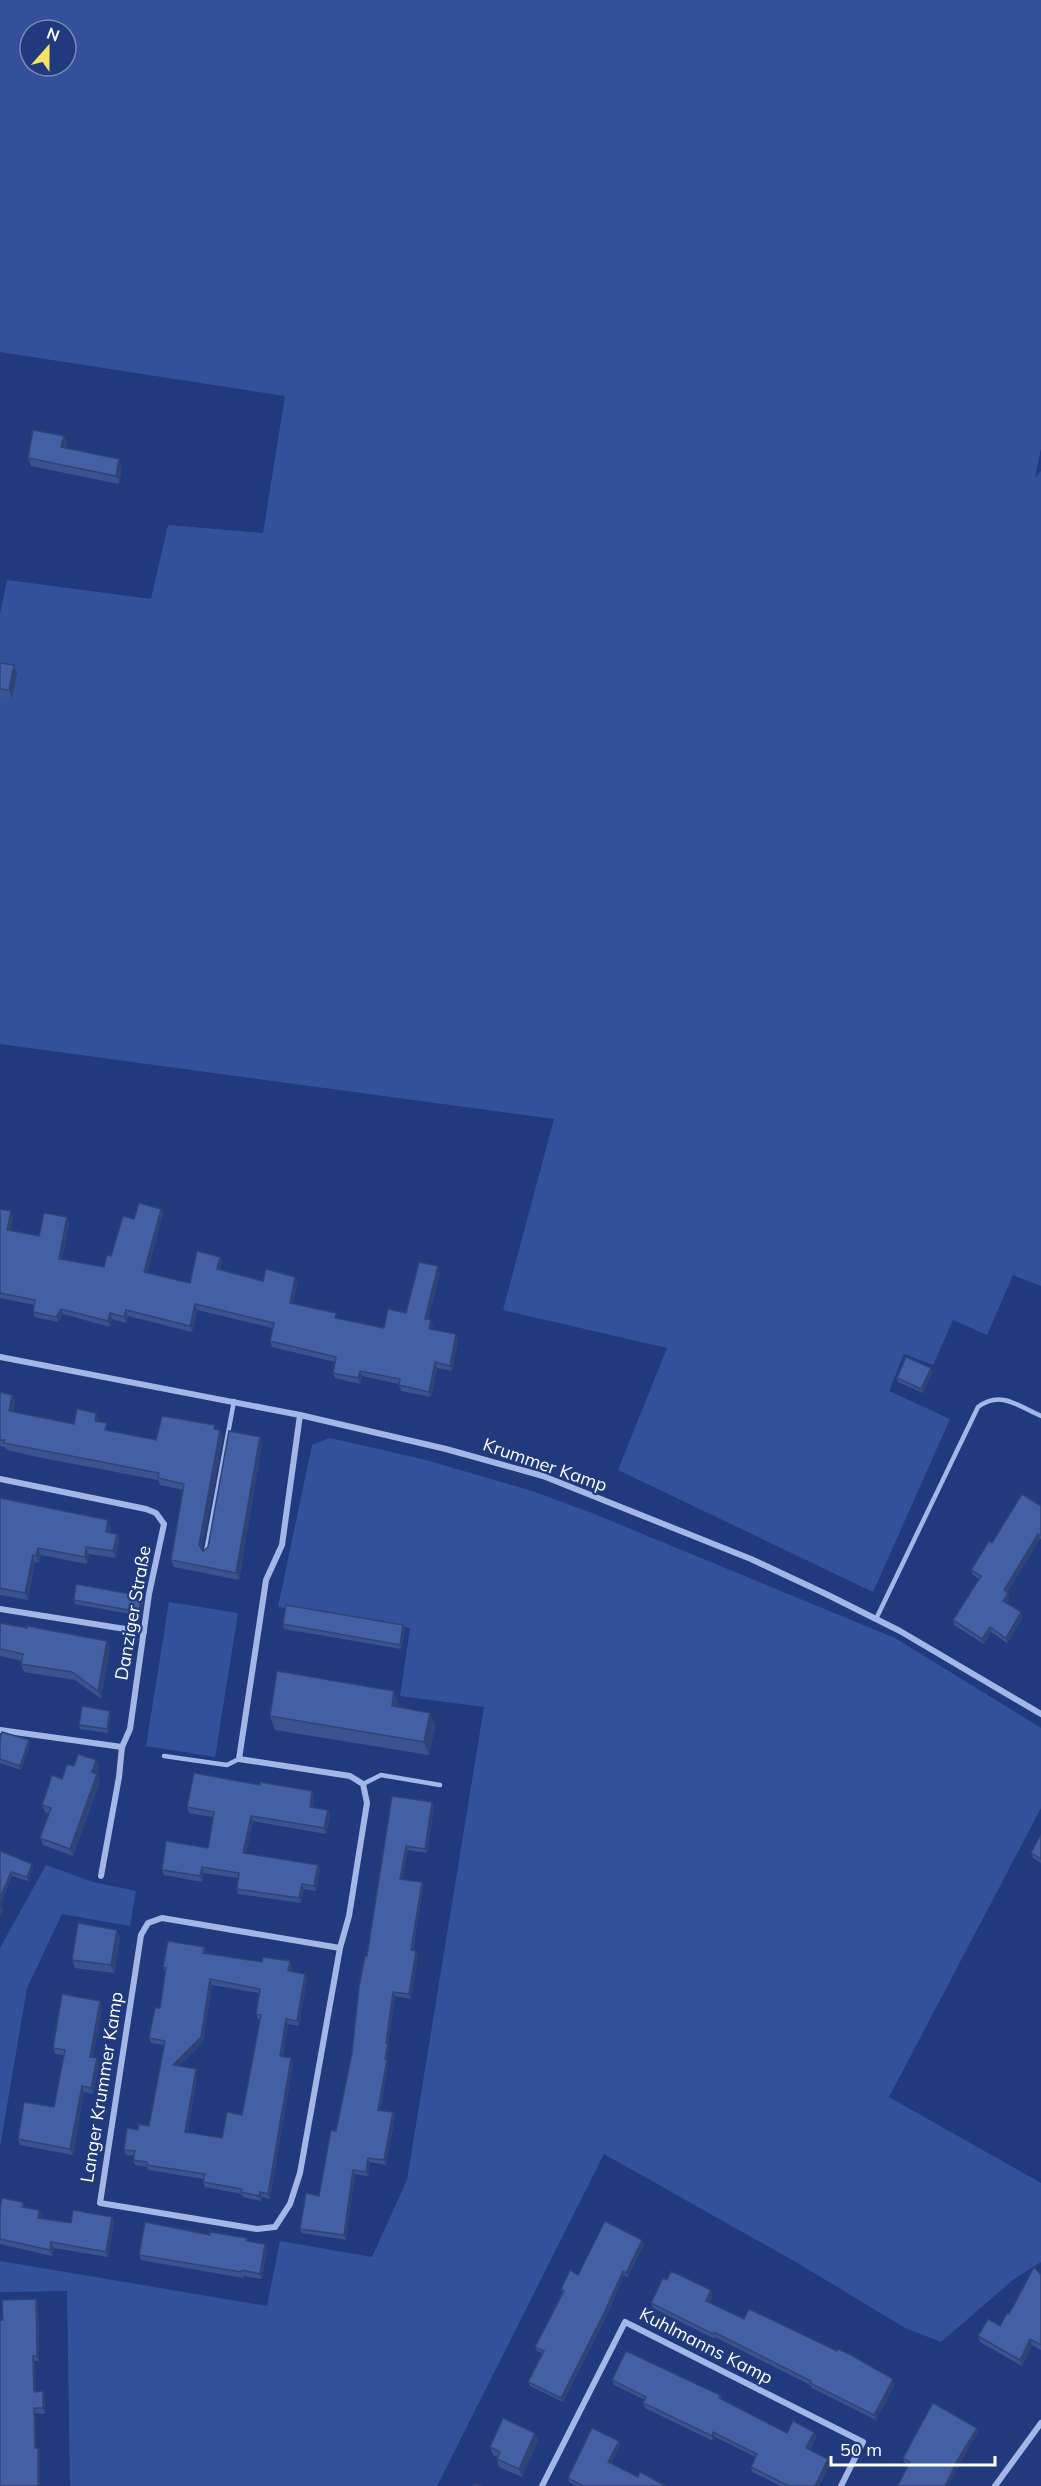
<svg xmlns="http://www.w3.org/2000/svg" width="1041" height="2486" viewBox="0 0 1041 2486" font-family="Mulish,sans-serif">
<style>
.green{fill:#33519b;fill-rule:evenodd}
.lines{fill:none;stroke-linecap:round;stroke-linejoin:round}
.service{stroke:#a3b7e7;stroke-width:4.5}
.minor{stroke:#a3b7e7;stroke-width:6}
.wall{fill:#3a538e;fill-rule:evenodd}
.shaded-wall{fill:#304374}
.building{fill:#4460a5;stroke:#304374;stroke-width:1.5;fill-rule:evenodd}
.labels{text-anchor:middle;stroke-width:4.5;stroke-linejoin:round;paint-order:stroke}
.street-label{font-size:18px;fill:#fff;stroke:#203a7d}
</style>
<rect width="100%" height="100%" fill="#203a7d"/>
<g class="green">
<path d="M0,0h1041v448l-6,30 6,-7v815l-28,-11 -26,60 -34,-15 -20,45 -29,-11 -15,37 61,28 -77,173 -255,-122 49,-122 -164,-38 51,-191 -554,-75v-430l7,-34 144,19 17,-74 95,8 22,-137 -285,-44zM30,30h36v36h-36z"/>
<path d="M330,1438l96,22 106,31 60,22 303,125 146,90v80l-152,289 152,86v79l-27,17 -73,63 -36,-14 -104,-63 -197,-111 -167,332h-367l-3,-195 -67,1v-31l267,45 13,-65 92,16 35,-77 77,-473 -84,-11 10,-68 -132,-21 34,-162z"/>
<path d="M169,1602l69,11 -23,144 -69,-11z"/>
<path d="M46,1865l47,17 43,9 -6,35 -68,-12 -35,74 -27,159v-199z"/>
</g>
<g class="lines">
<g class="service">
<path d="M206,1552l28,-151"/>
<path d="M876,1619l102,-212c23,-17 40,-1 63,9"/>
<path d="M164,1756l63,9 12,-6"/>
<path d="M363,1784l18,-9 59,10"/>
</g>
<g class="minor">
<path d="M0,1357l300,58 146,34 97,27 208,83 75,35 74,37 141,83"/>
<path d="M300,1415l-18,130 -16,35 -27,179 111,17 13,8 4,19 -18,113 -9,32 -178,-30 -14,5 -7,12 -41,268 157,26 18,-2 15,-23 10,-31 40,-225"/>
<path d="M0,1479l146,30 10,4 8,11 -15,70 -19,135 -8,18 -3,30 -18,99"/>
<path d="M0,1609l144,23"/>
<path d="M0,1730l122,17"/>
<path d="M542,2486l83,-164 238,120 -22,44"/>
<path d="M995,2486l46,-63"/>
</g>
</g>
<g class="wall">
<path d="M64,436l3,8 -1,4 56,19 -3,17 -88,-18 -3,-8z"/>
<path d="M0,663l17,10 -5,26 -12,-2z"/>
<path d="M0,1209l13,8 -3,13 29,6 30,-13 -7,36 42,8 30,-48 27,-10 2,5 -16,59 43,10 30,-26 2,5 -2,8 43,11 32,-4 2,6 -4,20 45,16 46,9 22,-15 34,-41 -12,48 5,6 -1,4 26,10 -6,31 -15,-3 -6,29 -30,-6 -2,-7 -37,-8 -2,8 -25,-6 -2,-5 2,-11 -63,-15 -2,-6 3,-13 -76,-18 -5,22 -64,-16 -2,7 -14,-4 -2,8 -47,-13 -5,8 -23,-5 -2,-5 1,-7 -34,-7z"/>
<path d="M932,1372l-9,21 -25,-11 -1,-4z"/>
<path d="M0,1392l12,3 3,7 -2,10 61,12 22,-11 3,9 10,9 47,9 60,-11 4,1 3,7 -21,112 1,2 5,-4 52,-110 2,7 -23,136 -65,-13 -3,-7 12,-70 -23,-5 -2,-5 -121,-23 -30,-7 -2,-3 -5,-1z"/>
<path d="M0,1498l111,29 -1,6 7,1 2,7 -3,17 -27,-4 -2,10 -46,-9 -2,8 -4,-1 -7,38 -28,-5z"/>
<path d="M1041,1506v33h-1l-33,54 2,5 -3,5 17,14 -16,26 -16,-11 -7,12 -30,-19 -1,-5 26,-41 -6,-4 -2,-5 21,-27z"/>
<path d="M74,1600h69l-2,16 -66,-12z"/>
<path d="M0,1623l107,18 3,7 -9,51 -26,-19 -51,-8 -3,-8 1,-3 -22,-5z"/>
<path d="M283,1624l120,1 2,4 -4,20 -117,-20z"/>
<path d="M399,1704v3l31,6 5,13 -6,29 -154,-25 -5,-14z"/>
<path d="M111,1715l-3,18 -28,-4 -1,-4z"/>
<path d="M0,1738l29,2 1,4 -9,26 -21,-7z"/>
<path d="M96,1760l3,8 -2,5 3,8 -27,75 -30,-11 -3,-7 9,-24 -4,-2 -3,-7 32,-39z"/>
<path d="M260,1785l52,6 2,6 -2,10 16,3 2,5 -4,19 -73,-13 -7,32 72,12 2,5 -4,21 -12,-2 -3,14 -63,-9 -1,-5 1,-11 -34,-5 -2,9 -38,-7 -2,-5 46,-22 5,-31 -24,-4 -2,-6z"/>
<path d="M392,1796l42,11 -7,46 -19,-3 -6,29 21,7 -10,65 5,4 -7,44 -16,-3 -7,48 1,3 -2,13 1,3 -8,48 13,1 2,5 -9,48 -16,-3 -2,14 -13,-2 -9,66 -44,-7 -2,-4 19,-33 17,-65 16,-78z"/>
<path d="M1041,1834v29l-8,-5 -2,-5z"/>
<path d="M0,1851l32,13 1,4 -5,13 -16,-5 -12,29 3,5 -3,5z"/>
<path d="M117,1930l3,8 -6,35 -39,-5 -3,-8z"/>
<path d="M204,1947l2,7 86,13 -1,4 16,8 -8,47 -11,-2 -5,32 8,2 2,5 -23,136 -8,-2 -1,4 -18,-4 -1,-3 -37,-7 -2,-5 1,-3 -56,-9 -1,-3 -12,-2 -2,-5 1,-4 -8,-1 -2,-5 14,-20 11,-4 15,-81 -13,-2 -2,-5 11,-30 5,-35 -2,-6zM212,1985l47,8 -3,21 2,5h2l-18,96 -20,23 -34,-6 9,-58 -18,-8 24,-24z"/>
<path d="M100,2001l2,6 -9,50 6,7 -6,30 -9,-2 -11,63 -53,-10 -2,-6 36,-32 10,-52 -9,-1 -2,-6z"/>
<path d="M23,2202l1,5 18,9 -1,3 30,4 41,-6 2,6 -6,34 -54,-9 -2,8 -52,-12v-35z"/>
<path d="M210,2235l37,3 1,3 17,3 2,6 -5,29 -18,-3 -1,2 -102,-18 -2,-5z"/>
<path d="M644,2244l-16,33 -4,-2 -17,40 -44,87 -33,-16 -2,-4 14,-29 -5,-2 -2,-4 27,-54 -1,-4 17,-14z"/>
<path d="M1041,2275v75l-9,-5 -10,21 -42,-24 -2,-6 22,-10z"/>
<path d="M713,2295l-4,8 35,16 151,65 -19,36 -64,-32 -2,-3 -95,-48v2l-62,-31 -2,-5z"/>
<path d="M36,2299l2,5 1,57h-4v31l8,-1 2,5v18l-10,-1 1,35h2l2,6 -39,-25 -1,-17 3,-92z"/>
<path d="M612,2380l108,15 2,5 65,33 29,4 -6,13 20,14 -11,22h-38l-29,-14 -1,-5 4,-10 -40,-20 -2,4 -68,-33 -2,-5 2,-3 -31,-15z"/>
<path d="M977,2428l1,4 -18,31 -12,23h-49l-1,-1 11,-20 -5,-3 -1,-4z"/>
<path d="M535,2433l3,8 -16,36 -23,-10 -2,-8v-2l-4,-2 -3,-8z"/>
<path d="M619,2441l1,4 -9,18 27,14 28,9h-89l-8,-4 -1,-4z"/>
</g>
<g class="shaded-wall">
<path d="M64,436l3,8 -3,11 -3,-8z"/>
<path d="M119,459l3,8 -3,17 -3,-8z"/>
<path d="M14,665l3,8 -5,26 -3,-9z"/>
<path d="M161,1209l2,5 -17,63 -2,-5z"/>
<path d="M11,1211l2,6 -4,18 -2,-5z"/>
<path d="M67,1217l2,6 -8,41 -2,-5z"/>
<path d="M220,1257l2,5 -3,13 -2,-6z"/>
<path d="M438,1266l2,6 -13,53 -2,-6z"/>
<path d="M295,1277l2,6 -5,25 -2,-5z"/>
<path d="M195,1304l2,6 -5,22 -2,-6z"/>
<path d="M61,1309l2,5 -5,8 -2,-5z"/>
<path d="M126,1310l2,6 -2,7 -2,-6z"/>
<path d="M110,1313l2,6 -2,8 -2,-6z"/>
<path d="M431,1320l2,6 -2,9 -2,-6z"/>
<path d="M456,1334l2,6 -6,31 -2,-5z"/>
<path d="M435,1362l2,6 -6,29 -2,-5z"/>
<path d="M931,1368l1,4 -9,21 -2,-4z"/>
<path d="M360,1371l2,5 -2,8 -2,-6z"/>
<path d="M12,1395l3,7 -3,16 -3,-7z"/>
<path d="M96,1413l3,7 -2,8 -2,-7z"/>
<path d="M220,1430l3,7 -21,115 -3,-7z"/>
<path d="M260,1437l2,7 -23,136 -3,-7z"/>
<path d="M108,1520l3,7 -2,12 -3,-7z"/>
<path d="M117,1534l2,7 -3,17 -3,-7z"/>
<path d="M1038,1534l2,5 -34,56 -2,-5z"/>
<path d="M86,1547l3,7 -2,10 -2,-7z"/>
<path d="M38,1548l3,7 -2,8 -3,-7z"/>
<path d="M33,1555l2,7 -7,38 -3,-7z"/>
<path d="M1008,1593l1,5 -5,8 -1,-5z"/>
<path d="M141,1596l2,4 -2,16 -2,-4z"/>
<path d="M1021,1612l2,5 -16,26 -1,-5z"/>
<path d="M403,1625l2,4 -4,20 -1,-4z"/>
<path d="M990,1627l1,5 -7,12 -2,-5z"/>
<path d="M107,1641l3,7 -9,51 -3,-8z"/>
<path d="M394,1691l5,13 -2,16 -5,-14z"/>
<path d="M110,1711l1,4 -3,18 -1,-4z"/>
<path d="M430,1713l5,13 -6,29 -5,-13z"/>
<path d="M29,1740l1,4 -9,26 -1,-4z"/>
<path d="M96,1760l3,8 -4,11 -3,-7z"/>
<path d="M97,1774l3,7 -27,75 -3,-7z"/>
<path d="M312,1791l2,6 -2,15 -2,-5z"/>
<path d="M432,1802l2,5 -7,46 -2,-4z"/>
<path d="M328,1810l2,5 -4,19 -2,-6z"/>
<path d="M251,1816l2,5 -8,37 -2,-5z"/>
<path d="M406,1846l2,4 -7,33 -1,-4z"/>
<path d="M32,1864l1,4 -5,13 -1,-4z"/>
<path d="M318,1865l2,5 -4,21 -2,-5z"/>
<path d="M202,1867l2,6 -2,9 -2,-6z"/>
<path d="M11,1872l1,4 -12,30v-8z"/>
<path d="M422,1882l1,4 -11,68 -1,-4z"/>
<path d="M302,1884l2,5 -3,14 -2,-5z"/>
<path d="M1,1905l2,5 -3,5v-7z"/>
<path d="M117,1930l3,8 -6,35 -3,-8z"/>
<path d="M416,1951l2,4 -7,44 -2,-5z"/>
<path d="M290,1961l2,6 -2,9 -2,-5z"/>
<path d="M305,1974l2,5 -8,47 -2,-5z"/>
<path d="M210,1979l2,6 -9,57 -28,28 -2,-5z"/>
<path d="M393,1992l2,4 -7,48 1,3 -2,13 1,3 -9,52 -1,-5 7,-51 1,-16z"/>
<path d="M100,2001l2,6 -10,56 -2,-6z"/>
<path d="M286,2019l2,5 -6,37 -2,-5z"/>
<path d="M97,2058l2,6 -6,30 -2,-6z"/>
<path d="M291,2058l2,5 -23,136 -2,-5z"/>
<path d="M196,2069l1,5 -10,63 -2,-5z"/>
<path d="M82,2086l2,6 -11,63 -3,-6z"/>
<path d="M393,2112l2,5 -9,48 -2,-5z"/>
<path d="M368,2158l2,4 -2,14 -2,-4z"/>
<path d="M353,2170l2,4 -9,66 -2,-5z"/>
<path d="M260,2192l2,5 -1,4 -2,-5z"/>
<path d="M39,2210l3,6 -2,8 -2,-6z"/>
<path d="M112,2217l2,6 -6,34 -2,-5z"/>
<path d="M642,2240l2,4 -16,33 -2,-4z"/>
<path d="M51,2242l3,6 -2,8 -2,-6z"/>
<path d="M265,2244l2,6 -5,29 -2,-5z"/>
<path d="M623,2271l1,4 -17,40 -44,87 -2,-4z"/>
<path d="M711,2290l2,5 -5,11 -2,-5z"/>
<path d="M36,2299l2,5 1,57 -2,-5z"/>
<path d="M1030,2339l2,6 -10,21 -2,-6z"/>
<path d="M33,2356l2,5 1,36 -2,-5z"/>
<path d="M893,2379l2,5 -19,36 -2,-5z"/>
<path d="M43,2391l2,5v18l-2,-6z"/>
<path d="M34,2408l1,5 1,41 -1,-6z"/>
<path d="M977,2428l1,4 -18,31 -12,23h-3l13,-27z"/>
<path d="M713,2432l2,5 -2,4 -1,-5z"/>
<path d="M814,2432l2,5 -8,16 -2,-5z"/>
<path d="M535,2433l3,8 -16,36 -3,-8z"/>
<path d="M619,2441l1,4 -11,21 -1,-4z"/>
<path d="M38,2448l2,6v32h-2z"/>
<path d="M828,2459l2,5 -11,22h-4z"/>
</g>
<g class="building">
<path d="M33,430l31,6 -3,11 58,12 -3,17 -88,-18z"/>
<path d="M0,663l14,2 -5,25 -9,-1z"/>
<path d="M139,1203l22,6 -17,63 46,11 7,-32 23,6 -3,12 46,12 3,-12 29,8 -5,26 46,10 -1,5 49,10 4,-19 18,4 13,-51 19,4 -13,53 6,1 -2,9 27,5 -6,32 -15,-4 -6,30 -30,-7 1,-6 -40,-8 -2,7 -25,-5 3,-16 -66,-16 4,-18 -79,-19 -5,22 -64,-16 -2,7 -14,-4 -2,8 -47,-12 -5,8 -23,-5 2,-12 -35,-7v-84l11,2 -4,19 32,6 5,-23 23,4 -8,42 45,8 3,-12 4,1 12,-40 11,3z"/>
<path d="M906,1357l25,11 -10,21 -24,-11z"/>
<path d="M0,1392l12,3 -3,16 65,13 3,-15 19,4 -1,8 12,2 -2,7 51,10 6,-24 53,9 -1,4 6,1 -21,115 4,6 5,-4 21,-116 31,6 -24,136 -65,-13 13,-76 -26,-6 1,-5 -155,-30 1,-3h-5z"/>
<path d="M1022,1494l19,12v29l-3,-1 -34,56 4,3 -5,8 18,11 -15,26 -16,-11 -8,12 -29,-19 28,-44 -10,-6 18,-29 3,2z"/>
<path d="M0,1498l108,22 -2,12 11,2 -4,17 -27,-4 -1,10 -47,-9 -2,8 -3,-1 -8,38 -25,-5z"/>
<path d="M76,1584l65,12 -2,16 -65,-12z"/>
<path d="M286,1605l117,20 -3,20 -117,-21z"/>
<path d="M0,1623l27,5v-2l80,15 -9,50 -26,-19 -51,-8 2,-10 -23,-5z"/>
<path d="M277,1671l117,20 -2,15 38,7 -6,29 -154,-26z"/>
<path d="M82,1706l28,5 -3,18 -28,-4z"/>
<path d="M2,1732l27,8 -9,26 -20,-7v-21z"/>
<path d="M78,1754l18,6 -4,12 5,2 -27,75 -30,-11 11,-30 -9,-3 10,-30 10,4 5,-15 7,2z"/>
<path d="M194,1773l66,12v-3l52,9 -2,16 18,3 -4,18 -73,-12 -8,37 75,12 -4,21 -12,-2 -3,14 -62,-9 2,-16 -37,-6 -2,9 -38,-6 4,-29 42,7 6,-36 -27,-5z"/>
<path d="M392,1796l40,6 -7,47 -19,-3 -6,33 22,3 -11,68 5,1 -7,43 -16,-2 -7,51h2l-3,16h2l-9,51 15,2 -9,48 -16,-2 -2,14 -13,-2 -9,65 -44,-6 6,-36 13,3 12,-66 5,1 16,-78 7,-66 6,-31h2z"/>
<path d="M1041,1834v25l-10,-6z"/>
<path d="M0,1851l32,13 -5,13 -16,-5 -11,26z"/>
<path d="M78,1923l39,7 -6,35 -39,-5z"/>
<path d="M168,1941l36,6 -1,6 59,9 1,-5 27,4 -2,10 17,3 -8,47 -11,-2 -6,37 11,2 -23,136 -8,-2 -1,4 -18,-4 1,-3 -39,-7 2,-8 -58,-9v-3l-14,-2 2,-9 -11,-1 3,-22 11,2 1,-6 10,2 16,-85 -16,-3 6,-30h5l6,-40 -3,-1zM210,1979l50,10 -4,25 5,1 -19,100 -15,-3 -5,26 -37,-6 11,-63 -23,-4 28,-28z"/>
<path d="M62,1994l38,7 -10,56 7,1 -6,30 -9,-2 -12,63 -52,-10 6,-37 30,5 11,-57 -12,-2z"/>
<path d="M2,2198l21,4 -1,5 17,3 -1,8 33,5 2,-13 39,7 -6,35 -55,-10 -1,8 -50,-11v-30z"/>
<path d="M605,2221l37,19 -16,33 -3,-2 -18,40 -44,87 -33,-16 16,-31 -9,-4 29,-56 -3,-2 9,-19 8,5z"/>
<path d="M145,2222l65,13v-3l37,6 -1,3 19,3 -5,30 -18,-4 -1,2 -102,-17z"/>
<path d="M1034,2267l7,8v70l-11,-6 -10,21 -42,-24 10,-17 12,7 7,-13 2,1z"/>
<path d="M671,2271l40,19 -5,11 38,18 5,-10 88,42 1,-2 15,7 40,23 -19,36 -64,-32 1,-2 -97,-49 -1,2 -62,-31 12,-25 4,2z"/>
<path d="M36,2299l1,57h-4l1,36 9,-1v17h-9l1,40h3v38h-38v-166h3l-1,-20z"/>
<path d="M626,2351l94,44 -1,3 68,35 6,-12 21,11 -8,16 22,11 -13,27h-26l-38,-19 6,-13 -44,-22 -1,4 -69,-33 3,-6 -34,-17z"/>
<path d="M933,2403l44,25 -19,31 -13,27h-44l-3,-1 12,-23 -7,-4z"/>
<path d="M503,2418l32,15 -16,36 -22,-10 3,-7 -10,-5z"/>
<path d="M592,2428l27,13 -11,21 30,15 2,-5 26,14h-83l-15,-8z"/>
<path d="M475,2483l6,3h-8z"/>
</g>
<g class="labels">
<g class="street-label">
<text transform="translate(545 1465) rotate(19)" y="6">Krummer Kamp</text>
<text transform="translate(133 1613) rotate(-80)" y="6">Danziger Straße</text>
<text transform="translate(102 2087) rotate(-81)" y="6">Langer Krummer Kamp</text>
<text transform="translate(706 2346) rotate(27)" y="6">Kuhlmanns Kamp</text>
</g>
</g>
<g transform="translate(48 48) rotate(21)"><circle r="28" fill="#203a7d" stroke="#7989b1" stroke-width="1.5"/>
<path d="M0-4.5L10 22L0 15L-10 22Z" fill="#f4e264"/>
<text y="-9" font-size="16" font-weight="bold" text-anchor="middle" fill="#ffffff">N</text>
</g>
<path d="M831 2456v9h164v-9" fill="none" stroke="#ffffff" stroke-width="3"/>
<text x="840" y="2456" font-size="18" fill="#ffffff" stroke="#203a7d" stroke-width="4.5" paint-order="stroke">50 m</text>
</svg>
